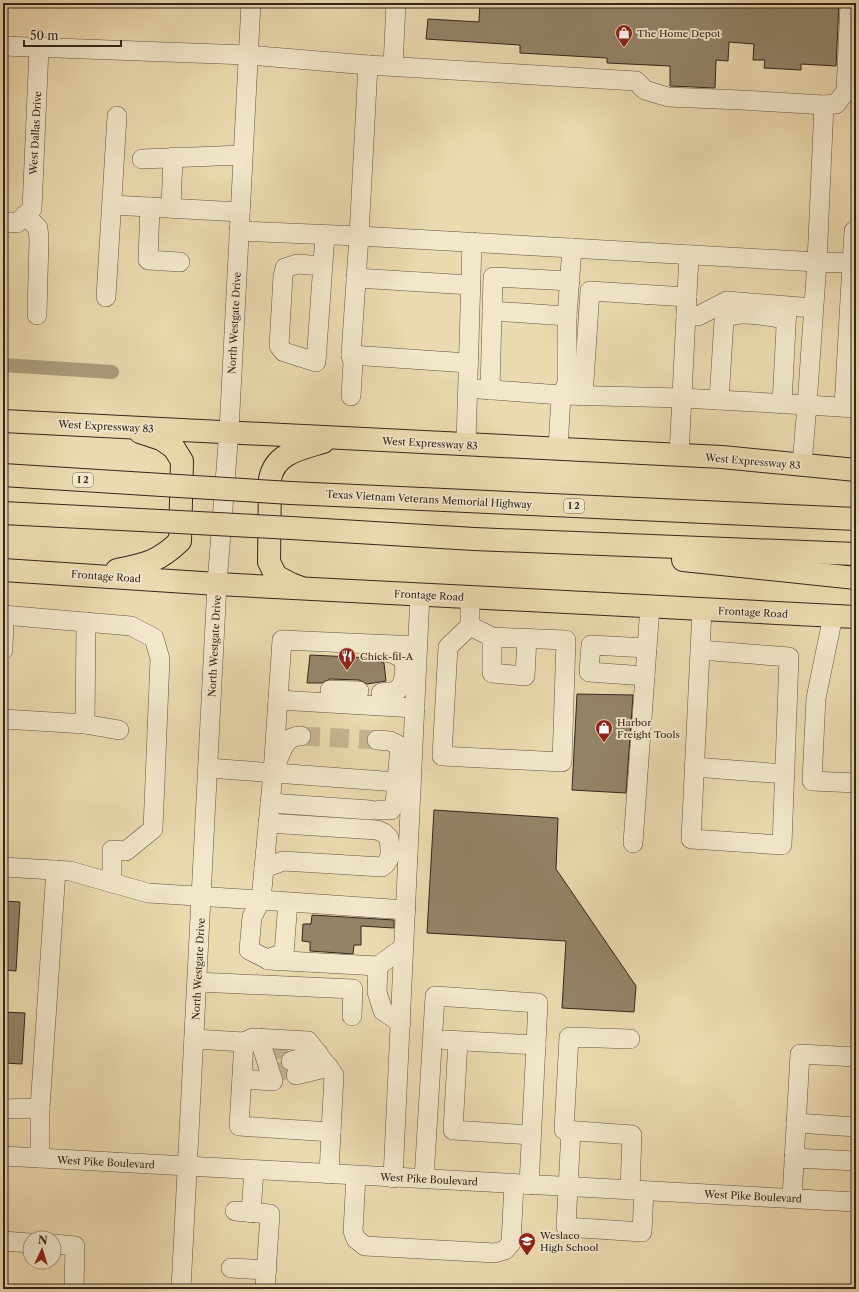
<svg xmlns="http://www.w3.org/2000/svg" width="859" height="1292" viewBox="0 0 859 1292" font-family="'Libre Caslon Text',serif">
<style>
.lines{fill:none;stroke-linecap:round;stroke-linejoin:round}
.canal{stroke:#ac9d7e;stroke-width:14}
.building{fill:#938469;stroke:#33261e}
.minor-tunnel{stroke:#c6b692;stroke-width:19;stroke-dasharray:19 10;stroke-linecap:butt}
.minor-casing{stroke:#615342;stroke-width:20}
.major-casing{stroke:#33261e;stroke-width:24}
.highway-casing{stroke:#33261e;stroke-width:24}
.minor{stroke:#f2e7cb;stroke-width:19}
.major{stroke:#ebdaaf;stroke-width:22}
.highway{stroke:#ebdaaf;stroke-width:22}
.highway-bridge-casing{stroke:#33261e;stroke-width:24;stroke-linecap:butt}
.highway-bridge{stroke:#ebdaaf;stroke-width:22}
.labels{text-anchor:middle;stroke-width:3.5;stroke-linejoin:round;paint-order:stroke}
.shield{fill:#f2e7cb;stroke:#6c6052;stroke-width:1}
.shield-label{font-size:9px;font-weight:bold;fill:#33261e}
.poi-label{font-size:10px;fill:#33261e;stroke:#f2e7cb;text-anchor:start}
.street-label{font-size:10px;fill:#33261e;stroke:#f2e7cb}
</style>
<rect width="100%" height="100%" fill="#ebdaaf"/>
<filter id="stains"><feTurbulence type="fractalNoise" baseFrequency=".005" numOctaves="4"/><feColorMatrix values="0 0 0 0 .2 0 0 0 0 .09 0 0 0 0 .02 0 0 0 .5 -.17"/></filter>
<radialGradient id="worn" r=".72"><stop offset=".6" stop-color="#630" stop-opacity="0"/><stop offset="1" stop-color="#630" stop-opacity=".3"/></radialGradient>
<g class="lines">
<path class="canal" d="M3,365l109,7"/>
</g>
<g class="building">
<path d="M480,3h359l-3,63 -35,-2v6l-37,-2 1,-8h-12l1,-16 -25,-2 -1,19 -12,-1 -1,28 -45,-2v-20l-63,-3v-5l-87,-5v-8l-94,-6 2,-20 51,3z"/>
<path d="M310,655l62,3 12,5 2,18 -19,3 -8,-4 -29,-1 -8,4h-15z"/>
<path d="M577,694l56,1 -7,98 -54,-3z"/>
<path d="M434,810l124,8 -2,51 80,117 -2,26 -72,-4 4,-67 -139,-8z"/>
<path d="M3,901l17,1 -4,69 -13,-1z"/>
<path d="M312,915l82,5v8l-33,-2v19h-7l-1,9 -43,-3v-9l-8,-1 1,-17h8z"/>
<path d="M3,1012l22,1 -3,51 -19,-1z"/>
</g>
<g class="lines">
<g class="minor-tunnel">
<path d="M301,736l76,4"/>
<path d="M270,1052l17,-5"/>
<path d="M278,1072l16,-5"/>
</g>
<g class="minor-casing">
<g id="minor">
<path d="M3,46l244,9 121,10 -9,171 -120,-5"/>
<path d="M368,65l268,16 9,9 23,7 73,3 83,5"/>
<path d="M393,66l3,-63"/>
<path d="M142,159l100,-4"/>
<path d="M112,205l128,7"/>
<path d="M150,207l-2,53 32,2"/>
<path d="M171,208l2,-51"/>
<path d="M25,215l13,13 1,12 -2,75"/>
<path d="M3,222l14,1 15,-14 7,-161"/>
<path d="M854,231l-2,32h4"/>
<path d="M572,248l-5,68v68l-6,11 121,3 125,7 10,-143 35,1 -8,144"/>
<path d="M323,266l-26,-2 -12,4 -2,8 -4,70 5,6 32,10 9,-127"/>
<path d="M356,278l114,7"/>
<path d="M106,297l11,-181"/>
<path d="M492,311l75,5"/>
<path d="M686,315l12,1 29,-15 86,7"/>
<path d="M351,355l117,8"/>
<path d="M479,389l82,6 -3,54"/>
<path d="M490,390l3,-113 77,4"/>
<path d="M351,396l2,-33 -2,-8 8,-119 458,26 7,-157 12,-1 10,-13 4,-88"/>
<path d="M583,396l7,-105 97,6"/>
<path d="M719,400l5,-80c12,-12 46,-3 62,-1"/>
<path d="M782,404l5,-97"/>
<path d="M466,444l6,-202"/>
<path d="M679,455l10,-200"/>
<path d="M802,465l5,-60 49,3"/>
<path d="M470,597v29l-22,21 -6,109 120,6 4,-122 -74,-3 -22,-11"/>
<path d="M3,615l128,11 23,12 6,21 -7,170 -27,22 -14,-1v33"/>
<path d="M833,616l-17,82 -4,83 44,2"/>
<path d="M86,622l-1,102 34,6"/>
<path d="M492,637v36l33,3 2,-38"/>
<path d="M3,650l1,-35"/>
<path d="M700,650l89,7 -7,188 -91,-6c4,-77 7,-153 11,-230"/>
<path d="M380,651l14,3 9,5c4,13 2,23 -6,32l-16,2"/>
<path d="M645,676l-56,-4 2,-27 56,3"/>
<path d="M330,690l29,1"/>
<path d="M278,700l137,8"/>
<path d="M3,719l82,5"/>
<path d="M377,740l13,1 10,5 -5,58 -4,6h-12"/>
<path d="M277,762c5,-12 9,-27 24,-26"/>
<path d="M694,767l91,7"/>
<path d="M208,768l189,14"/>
<path d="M270,803l100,7"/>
<path d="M633,843l17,-237"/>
<path d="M3,867l67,4 78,22 113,7 12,-127 9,-133 136,6"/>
<path d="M264,868l19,-7 99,6c11,-8 8,-17 7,-29l-5,-5 -7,-3 -109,-7"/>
<path d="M288,902l-4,51 -17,6 -18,-9 3,-33 9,-17 145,10"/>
<path d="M268,960l110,6 26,-19"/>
<path d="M378,966l-1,26 6,19 18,12"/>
<path d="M197,982l156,7 -1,27"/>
<path d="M194,1039l50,3 -5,84 92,6 3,-57 -26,-34 -55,-3 -9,4"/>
<path d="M630,1039l-61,-2 -5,93 68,5 -2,55"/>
<path d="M446,1040l90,5"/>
<path d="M458,1041l-5,89 78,5"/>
<path d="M291,1061l27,-8"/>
<path d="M296,1075l33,-8"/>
<path d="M242,1079l31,2 -14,-43"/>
<path d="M3,1109l37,-1 16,-238"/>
<path d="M796,1123l60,4"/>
<path d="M571,1130l-5,97 76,5 2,-41"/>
<path d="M3,1156l853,46"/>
<path d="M40,1158v-50"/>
<path d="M794,1158l62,3"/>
<path d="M329,1174l2,-42"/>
<path d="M356,1176l-3,55 3,8 9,7 130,7 10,-3 6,-7 3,-59"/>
<path d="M393,1178l27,-584"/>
<path d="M424,1179l11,-183 103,7 -9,182"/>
<path d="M792,1198l8,-144 56,3"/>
<path d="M235,1211l35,3 -5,75"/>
<path d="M251,1213l3,-43"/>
<path d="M3,1241l27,2"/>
<path d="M54,1244l21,2 -1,43"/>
<path d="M231,1268l36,2"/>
<path d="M181,1289l36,-705 12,-153 22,-428"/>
</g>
</g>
<g class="major-casing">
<g id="major">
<path d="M3,421l719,36 134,13"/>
<path d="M3,570l214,14 639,33"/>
<path d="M117,570c29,-6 41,-8 63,-29l2,-80 -8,-13 -13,-9 -21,-7"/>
<path d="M299,587l-8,-3 -15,-8 -7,-14 1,-83c5,-26 30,-30 53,-37"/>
</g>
</g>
<g class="highway-casing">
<g id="highway">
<path d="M3,475l159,10"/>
<path d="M291,493l565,26"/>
<path d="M3,513l157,8"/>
<path d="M291,528l183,11 382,15"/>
<path d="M683,560l173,18"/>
</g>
</g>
<use href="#minor" class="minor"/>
<use href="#major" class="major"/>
<use href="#highway" class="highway"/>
<g class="highway-bridge-casing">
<g id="highway-bridge">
<path d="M162,485l129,8"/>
<path d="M160,521l131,7"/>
</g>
</g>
<use href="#highway-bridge" class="highway-bridge"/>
</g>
<defs>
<g id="shop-pin" transform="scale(0.9)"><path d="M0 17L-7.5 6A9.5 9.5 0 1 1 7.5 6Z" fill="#8f2418" stroke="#f2e7cb"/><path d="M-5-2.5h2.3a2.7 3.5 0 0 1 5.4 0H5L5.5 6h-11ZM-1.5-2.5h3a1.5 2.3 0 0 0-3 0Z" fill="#fff"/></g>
<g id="restaurant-pin" transform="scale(0.9)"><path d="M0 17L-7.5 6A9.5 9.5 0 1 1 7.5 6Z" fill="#8f2418" stroke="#f2e7cb"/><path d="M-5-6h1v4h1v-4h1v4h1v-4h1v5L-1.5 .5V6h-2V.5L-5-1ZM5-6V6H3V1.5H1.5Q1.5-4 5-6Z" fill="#fff"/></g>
<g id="school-pin" transform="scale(0.9)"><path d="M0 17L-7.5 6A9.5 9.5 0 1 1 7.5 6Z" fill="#8f2418" stroke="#f2e7cb"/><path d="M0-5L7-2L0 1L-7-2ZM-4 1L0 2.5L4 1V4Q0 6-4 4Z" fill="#fff"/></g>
</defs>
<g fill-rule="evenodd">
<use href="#shop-pin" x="624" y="33"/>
<use href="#restaurant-pin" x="347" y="656"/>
<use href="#shop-pin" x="604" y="728"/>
<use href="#school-pin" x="527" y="1241"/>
</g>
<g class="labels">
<g class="shield">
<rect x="73" y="473" width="20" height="14" rx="3"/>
<rect x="564" y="499" width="20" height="14" rx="3"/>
</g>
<g class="shield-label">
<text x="83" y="483">I 2</text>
<text x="574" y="509">I 2</text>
</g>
<g class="poi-label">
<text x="637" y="37">The Home Depot</text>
<text x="360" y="660">Chick-fil-A</text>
<text x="617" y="726">Harbor<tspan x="617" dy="12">Freight Tools</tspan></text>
<text x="540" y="1239">Weslaco<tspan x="540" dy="12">High School</tspan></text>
</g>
<g class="street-label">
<text transform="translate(35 133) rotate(-87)" y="4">West Dallas Drive</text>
<text transform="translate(234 323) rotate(-87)" y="4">North Westgate Drive</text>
<text transform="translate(106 426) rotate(3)" y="4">West Expressway 83</text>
<text transform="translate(430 443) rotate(3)" y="4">West Expressway 83</text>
<text transform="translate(753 461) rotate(5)" y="4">West Expressway 83</text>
<text transform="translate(429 499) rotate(3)" y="4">Texas Vietnam Veterans Memorial Highway</text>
<text transform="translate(106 576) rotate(4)" y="4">Frontage Road</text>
<text transform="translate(429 595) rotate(3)" y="4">Frontage Road</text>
<text transform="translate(753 612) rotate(3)" y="4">Frontage Road</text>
<text transform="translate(214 646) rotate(-87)" y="4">North Westgate Drive</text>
<text transform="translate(198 969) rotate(-87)" y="4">North Westgate Drive</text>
<text transform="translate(106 1162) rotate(3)" y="4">West Pike Boulevard</text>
<text transform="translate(429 1179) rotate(3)" y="4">West Pike Boulevard</text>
<text transform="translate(753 1196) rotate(3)" y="4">West Pike Boulevard</text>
</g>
</g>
<rect width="859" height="1292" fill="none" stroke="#ebdaaf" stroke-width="16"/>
<rect x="4" y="4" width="851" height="1284" fill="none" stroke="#33261e" stroke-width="2"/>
<rect x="8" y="8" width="843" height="1276" fill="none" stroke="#33261e"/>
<g transform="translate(42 1250) rotate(4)"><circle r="19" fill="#f2e7cb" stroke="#a69a86"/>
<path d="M0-3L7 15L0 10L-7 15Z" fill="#8f2418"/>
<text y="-6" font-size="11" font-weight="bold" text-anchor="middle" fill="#33261e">N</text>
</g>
<path d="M24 40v6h97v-6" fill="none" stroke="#33261e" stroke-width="2"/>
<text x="30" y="40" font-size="12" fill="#33261e" stroke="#f2e7cb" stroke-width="3" paint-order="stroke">50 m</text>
<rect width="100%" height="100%" filter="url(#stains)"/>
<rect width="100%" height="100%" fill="url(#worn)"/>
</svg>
